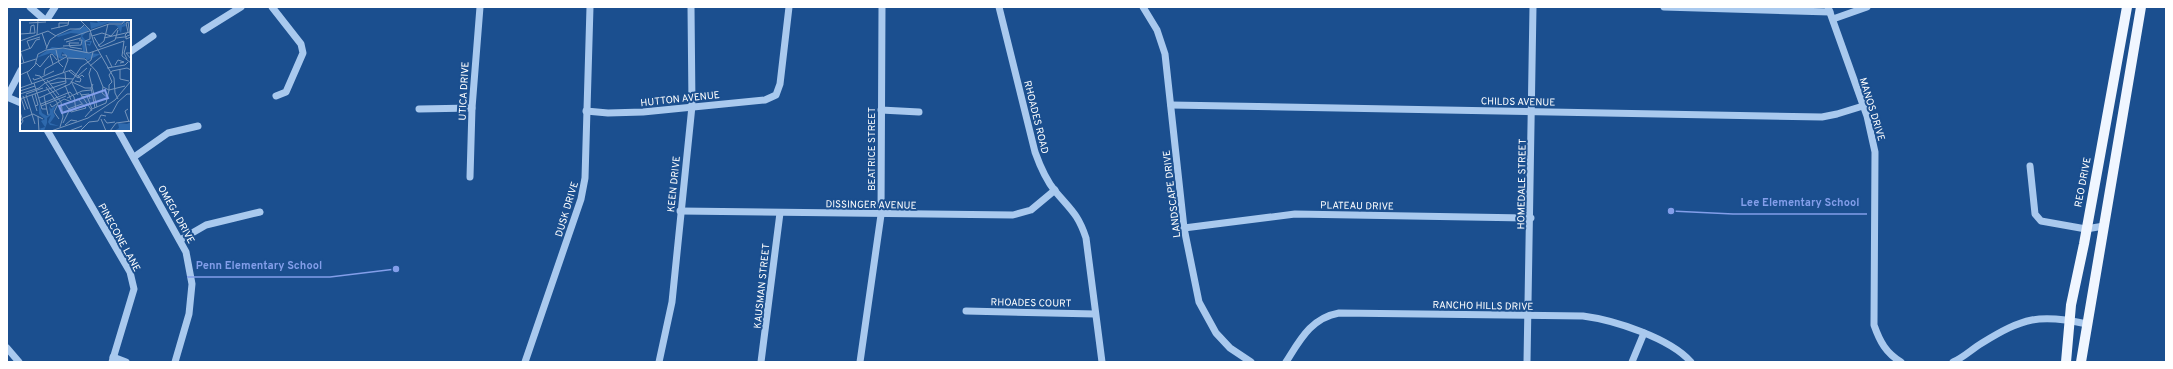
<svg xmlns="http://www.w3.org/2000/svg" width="2173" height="369" viewBox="0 0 2173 369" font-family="Overpass,sans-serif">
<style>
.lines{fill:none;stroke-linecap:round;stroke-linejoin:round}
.minor{stroke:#a9c9ee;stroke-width:7}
.major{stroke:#f0f6ff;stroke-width:10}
.labels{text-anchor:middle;stroke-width:4;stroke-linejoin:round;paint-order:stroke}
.street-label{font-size:10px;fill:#fff;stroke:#1b4f8f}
.inset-road{fill:none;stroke:#7695bc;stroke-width:1}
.view{fill:#839eea;fill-opacity:0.15;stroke:#839eea;stroke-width:2}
.inset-edge{fill:none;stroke:#fff;stroke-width:2}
.leader{fill:none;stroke:#839eea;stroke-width:1.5}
.callout-dot{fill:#839eea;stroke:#1b4f8f;stroke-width:1.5}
.callout-label{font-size:11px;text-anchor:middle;font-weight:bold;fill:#839eea;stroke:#1b4f8f;stroke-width:4;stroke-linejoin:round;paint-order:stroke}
</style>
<rect width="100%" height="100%" fill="#1b4f8f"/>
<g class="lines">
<g class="minor">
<path d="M30,7l16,14"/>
<path d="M272,7l29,37 2,9 -17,39 -10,4"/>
<path d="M999,7l36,145c5,14 11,28 20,39 16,19 23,23 31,47l16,124"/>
<path d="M1143,7l14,23 8,24 19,174 15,74 17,31 14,15 21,14"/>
<path d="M1664,7l166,5"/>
<path d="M1828,7l39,109 8,36 -1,173c6,17 12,28 27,37"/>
<path d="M1833,19l34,-12"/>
<path d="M46,21l9,-14"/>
<path d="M204,30l37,-23"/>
<path d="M130,52l23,-16"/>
<path d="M7,97l14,-27"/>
<path d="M7,97l14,6"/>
<path d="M1171,105l651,12 15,-3 26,-8"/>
<path d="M419,109l53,-1"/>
<path d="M881,110l38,2"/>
<path d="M586,111l22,2 35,-1 122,-12 11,-5 4,-11 9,-77"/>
<path d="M47,130l83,142 4,17 -22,73"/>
<path d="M118,130l68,122 6,32 -3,30 -14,48"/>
<path d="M134,157l34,-24 30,-7"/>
<path d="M2030,166l5,48 6,7 45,8 18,-3"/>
<path d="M470,177l2,-69 8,-101"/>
<path d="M680,211l333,4 18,-5 24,-20"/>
<path d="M1184,228l111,-14 236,4"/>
<path d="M180,240l26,-15 54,-13"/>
<path d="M966,311l129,3"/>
<path d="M7,348l12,14"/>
<path d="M113,357l13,5"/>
<path d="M525,362l56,-163 4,-21 5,-171"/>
<path d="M659,362l13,-60 20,-196 -1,-99"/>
<path d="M761,362l19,-149"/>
<path d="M860,362l21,-147 1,-208"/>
<path d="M1286,362c14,-22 25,-44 53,-49l244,3c31,4 87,22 108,46"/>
<path d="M1527,362l6,-355"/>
<path d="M1632,362l12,-29"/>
<path d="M1953,362c10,-4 19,-13 29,-19 41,-25 57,-30 105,-19"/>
</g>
<g class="major">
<path d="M2066,362l5,-57 13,-61 43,-237"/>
<path d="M2081,362l60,-355"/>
</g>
</g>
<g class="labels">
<g class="street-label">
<text transform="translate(463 91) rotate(-87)" y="4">UTICA DRIVE</text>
<text transform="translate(680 98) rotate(-6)" y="4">HUTTON AVENUE</text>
<text transform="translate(1518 101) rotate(1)" y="4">CHILDS AVENUE</text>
<text transform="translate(1873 109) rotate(73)" y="4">MANOS DRIVE</text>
<text transform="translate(1037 117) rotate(76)" y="4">RHOADES ROAD</text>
<text transform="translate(871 149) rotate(-90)" y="4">BEATRICE STREET</text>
<text transform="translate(2082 182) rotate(-79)" y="4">REO DRIVE</text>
<text transform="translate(673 184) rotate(-84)" y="4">KEEN DRIVE</text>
<text transform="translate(1521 184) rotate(-89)" y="4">HOMEDALE STREET</text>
<text transform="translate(1171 194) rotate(-97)" y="4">LANDSCAPE DRIVE</text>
<text transform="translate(871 204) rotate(1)" y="4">DISSINGER AVENUE</text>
<text transform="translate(1357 205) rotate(1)" y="4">PLATEAU DRIVE</text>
<text transform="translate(566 209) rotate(-73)" y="4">DUSK DRIVE</text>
<text transform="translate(177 214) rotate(61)" y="4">OMEGA DRIVE</text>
<text transform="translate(120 237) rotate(61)" y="4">PINECONE LANE</text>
<text transform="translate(761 286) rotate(-84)" y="4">KAUSMAN STREET</text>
<text transform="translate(1031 302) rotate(1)" y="4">RHOADES COURT</text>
<text transform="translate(1483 305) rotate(1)" y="4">RANCHO HILLS DRIVE</text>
</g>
</g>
<g transform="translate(20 20)">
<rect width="111" height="111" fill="#1b4f8f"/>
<path d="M76,0l5,2 27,-2 3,3v4l-3,-6 -3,1 1,4 -4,1 -1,6 -4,-7 -3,-1h8l2,-2h-16l-17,6 -1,-7 8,1zM64,6l6,3 -8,7 4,5h6l-2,5 -4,-2h4v-2h-5l1,11 15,1 -15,7v-3h-17l-7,-6 -1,4 4,1 -4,2 -10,-6 -15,5 16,-11 31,4 -2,-17 -10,-1 -13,4 5,2 -7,-3zM19,83l3,10 5,3 3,-3 -1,-7 2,3 5,-4 -3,7 2,4 -5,7 9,3 -9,-1 -2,-3 3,-7 -4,3v5l-3,8 -5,-2 6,-2 -4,-6 4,-2 -6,-5zM111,102v9h-17l5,-3 -1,-5 9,1z" fill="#2e69ad"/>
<path class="inset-road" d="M60,0l10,10 4,13 20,35 1,15 3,6M9,3l17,-1M39,8v-5h10M31,9l17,-4 1,-5M22,13l5,15M0,14l15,-1 -1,-8 -3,1 -1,7M17,15l1,-15M72,16l10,-3 9,3 7,-8M74,17l6,10 15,-7 3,-10M84,18l26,-6M96,18l8,-1h2l1,-1 3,-1 -2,-13 -2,1 2,9 -3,3 1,2v2l5,-2M44,20l45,-16h13l3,-4M0,21l28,-10 8,5M104,21l-2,15 9,7M46,22l15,-4M59,23h-10l1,4 12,2M43,26l18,-1 1,-5h-3M78,26l6,-5 4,-17M106,26l-2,7 3,6M10,29l-3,-8 13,-4M26,29l4,-9 7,-5 13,-6h10l4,-4M0,30l4,13M36,30l3,13 4,4M0,32l11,-4 5,-8 4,-1M67,33l-2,-12 5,-2v-6M111,33h-5l5,6M42,35h4l2,5 -5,13M86,35l6,12M48,38l17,1 12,13 6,15 6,3v-5M16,43l4,4 9,-11M0,44l16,-5M33,44l-3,-9 2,-1 5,6M95,45l3,-5 6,2 -4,1M70,46l12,-10M71,48l-2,6 8,33M87,48l18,-3 3,-3M100,49v10l9,2M49,51l9,7 4,-3 2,2M7,52l5,12M0,55l9,-4 6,-6 3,-11 8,-4 17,-2 26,5 35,-12M15,55l5,1 21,26 2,15 -3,10M24,55l1,-6 21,-12M58,56l9,-8M13,58l1,2 6,-2 14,-7M27,60l12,15M51,61l7,14M52,62l13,6h6M14,63l8,26h5M25,63l13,-5 15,1M30,64l16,-3M73,64l-2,4 4,20M45,65l6,15M89,65l3,-3 -3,-7 3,-4 15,-3 4,2M26,67l12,17 -4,8 5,7M83,67l-1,6 6,5M0,68l51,-18 10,9 -1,3 -5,-1M0,71l15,-5M60,73l12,18M0,74l19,-6 6,-5M6,74l17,-6M15,74l3,11 -3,1M0,75l5,15M6,75l9,29M12,75l5,16M61,75l8,-1 1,5M3,76l5,13M24,76l4,19M61,77l6,-1 5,13M19,78l31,-14 11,-17 10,-7 2,-8M47,78l15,-7 9,-1M0,79l46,-16 -1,-10M58,79l8,9M21,84l29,-12 4,5 2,13M30,84l2,3 12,-8 8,3 6,-3M21,86l25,-10M41,86l4,-2 6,8 15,-4M48,89l14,-5M108,89l-3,2 4,11M49,91l15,-5M0,92l3,9 -3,5M84,92l8,1 6,-11 9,-8h4M18,96l1,15M65,97l7,-8 14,-6 3,-13 16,-4M81,99l5,12M84,99l3,4 8,-1M0,102l3,-4 10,-4 10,5M43,103l6,-12M45,105l6,-5 6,1M61,110l8,-8 9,-1 3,-6 5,1M31,111l37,-13 27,-18 16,-19M49,111l13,-5M90,111l6,-8 15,-2"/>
<path class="view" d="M85,70l3,8 -46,15 -3,-7z"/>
<rect width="111" height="111" class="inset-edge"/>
</g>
<path class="leader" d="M1671 211L1733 214H1867M396 269L330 277H187"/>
<g class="callout-dot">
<circle cx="1671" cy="211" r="4"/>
<circle cx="396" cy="269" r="4"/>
</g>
<g class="callout-label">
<text x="1800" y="206">Lee Elementary School</text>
<text x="259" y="269">Penn Elementary School</text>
</g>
<rect width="2173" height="369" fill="none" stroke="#ffffff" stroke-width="16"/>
</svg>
